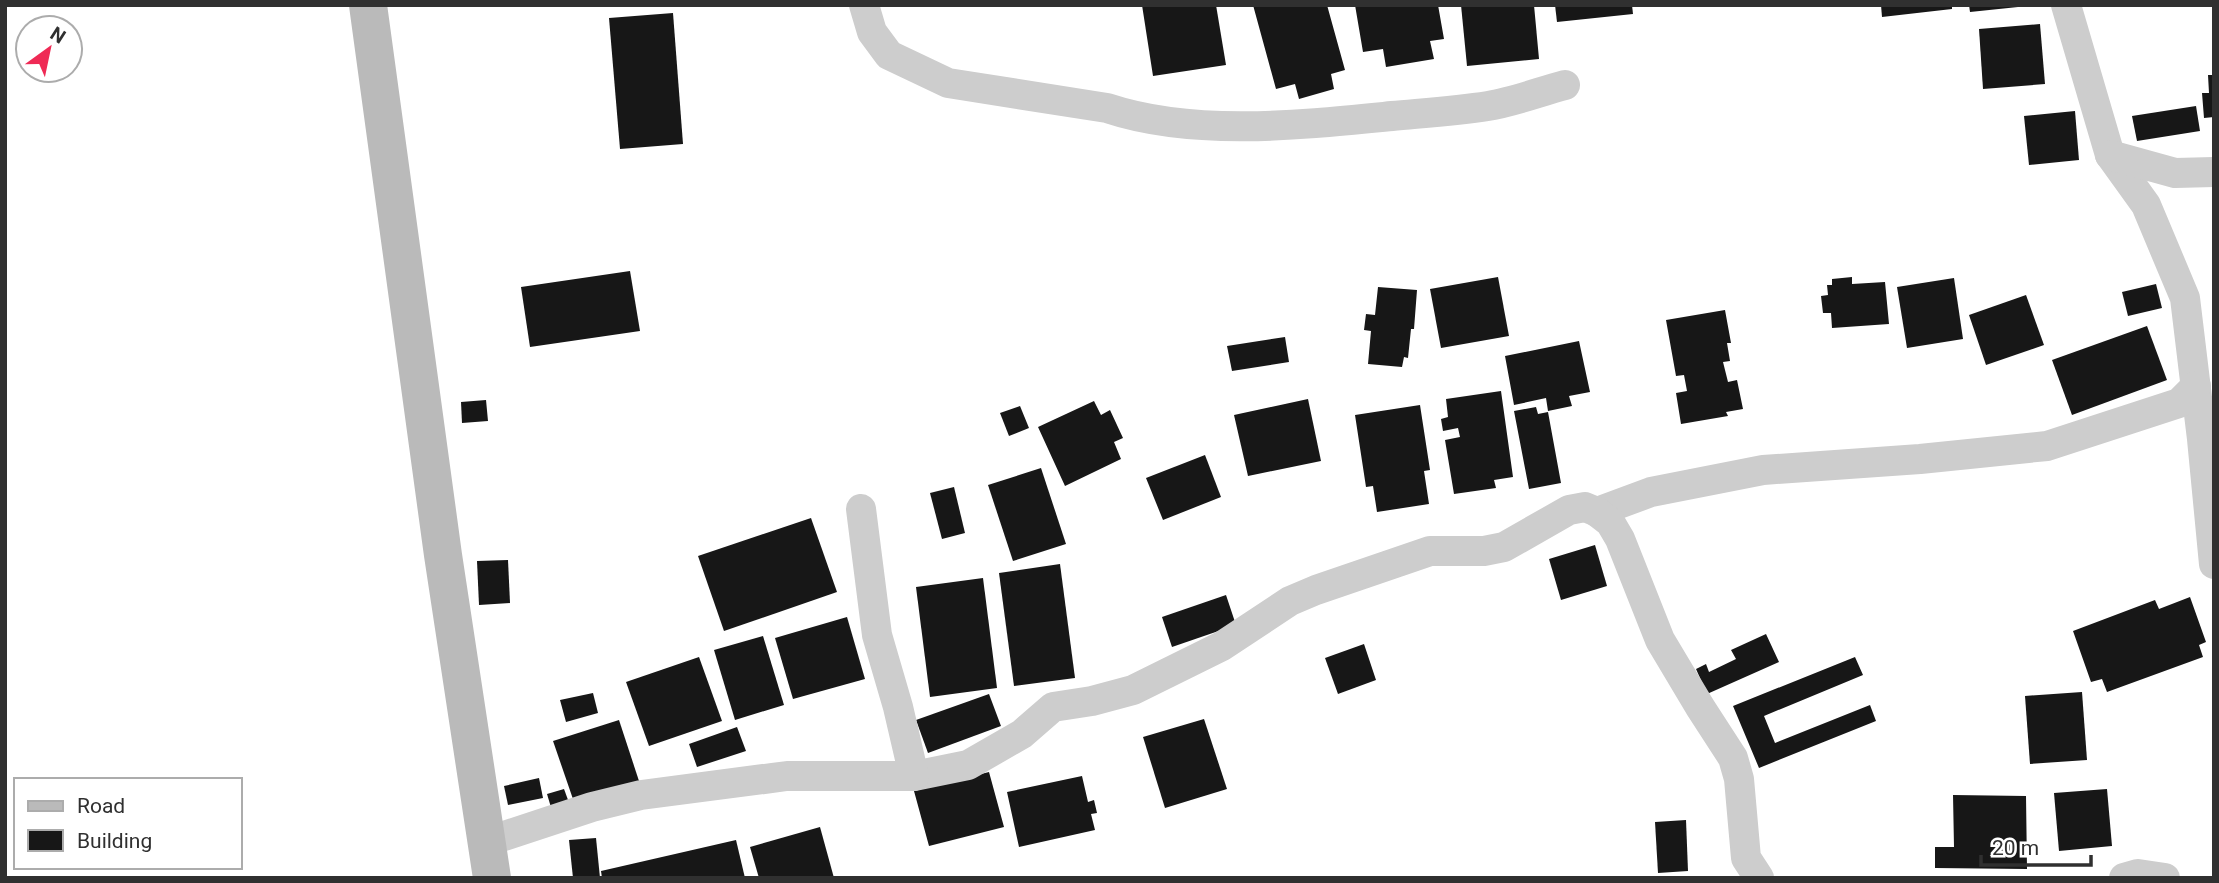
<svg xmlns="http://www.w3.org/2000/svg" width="2219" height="883" viewBox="0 0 2219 883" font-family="Roboto,sans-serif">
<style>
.building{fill:#171717}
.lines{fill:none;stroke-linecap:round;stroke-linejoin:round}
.minor{stroke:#cdcdcd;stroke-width:30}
.secondary{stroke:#bababa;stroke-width:38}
</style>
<rect width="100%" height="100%" fill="#fff"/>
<g class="building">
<path d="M1142,5h74l10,60 -73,11z"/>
<path d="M1253,5h74l18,65 -14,4 3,15 -35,10 -4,-15 -19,5z"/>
<path d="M1355,5h83l6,34 -14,2 4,18 -48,8 -3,-18 -20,3z"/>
<path d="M1461,5h73l5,54 -72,7z"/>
<path d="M1555,5h77l1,9 -76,8z"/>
<path d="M1881,5h71v4l-70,8z"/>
<path d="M1969,5h49v2l-48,5z"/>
<path d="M673,13l10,131 -63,5 -11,-131z"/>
<path d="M2040,24l5,60 -62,5 -4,-60z"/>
<path d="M2208,75h6v42l-10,1 -2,-25h7z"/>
<path d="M2196,106l4,25 -63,10 -5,-25z"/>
<path d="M2075,111l4,49 -50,5 -5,-49z"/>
<path d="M630,271l10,60 -110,16 -9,-60z"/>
<path d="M1498,277l11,59 -68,12 -11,-59z"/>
<path d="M1852,277v7l33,-2 4,42 -57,4 -1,-15h-8l-2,-17 7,-1 -1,-10h5v-6z"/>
<path d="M1954,278l9,61 -56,9 -10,-61z"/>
<path d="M2156,284l6,24 -34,8 -6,-24z"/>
<path d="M1378,287l39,3 -3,39h-3l-3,29 -4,-1 -2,10 -34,-3 3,-33 -7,-1 2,-16 9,1z"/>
<path d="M2026,295l18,50 -58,20 -17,-50z"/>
<path d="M1725,310l6,33h-4l3,18 -7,1 5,20 9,-2 6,29 -17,3 2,4 -47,8 -5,-31 11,-2 -3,-16 -8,1 -10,-56z"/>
<path d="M2147,326l20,54 -95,35 -20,-55z"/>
<path d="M1285,337l4,25 -57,9 -5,-25z"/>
<path d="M1579,341l11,51 -21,4 3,10 -24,5 -2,-13 -32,7 -9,-49z"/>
<path d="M1501,391l12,86 -19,3 2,8 -42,6 -9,-54 15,-3 -2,-9 -15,3 -2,-12 7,-2 -2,-18z"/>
<path d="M1308,399l13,62 -73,15 -14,-61z"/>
<path d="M486,400l2,21 -26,2 -1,-21z"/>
<path d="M1094,401l7,14 9,-5 13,28 -9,4 7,17 -56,27 -27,-59z"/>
<path d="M1420,405l10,65 -6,1 5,33 -52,8 -4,-26 -7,1 -11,-72z"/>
<path d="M1020,406l9,22 -20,8 -9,-23z"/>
<path d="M1536,407l2,7 10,-2 13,71 -32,6 -15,-78z"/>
<path d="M1205,455l16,42 -58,23 -17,-42z"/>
<path d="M1041,468l25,76 -53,17 -25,-76z"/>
<path d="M954,487l11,46 -23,6 -12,-46z"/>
<path d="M811,518l26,74 -113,39 -26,-75z"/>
<path d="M1595,545l12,41 -46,14 -12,-41z"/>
<path d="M508,560l2,43 -31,2 -2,-44z"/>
<path d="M1060,564l15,114 -61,8 -15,-113z"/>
<path d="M983,578l14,110 -67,9 -14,-110z"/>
<path d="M1226,595l10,30 -64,22 -10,-30z"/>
<path d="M2190,597l16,45 -7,3 4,12 -96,35 -5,-13 -11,3 -18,-51 82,-31 4,9z"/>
<path d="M847,617l18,62 -72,20 -18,-61z"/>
<path d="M1766,634l13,28 -72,32 -11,-25 10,-5 3,8 27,-13 -5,-9z"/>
<path d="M763,636l21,69 -49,15 -21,-70z"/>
<path d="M1364,644l12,36 -38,14 -13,-36z"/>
<path d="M699,657l23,64 -73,25 -23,-64z"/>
<path d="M1855,657l8,18 -99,41 11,27 95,-38 6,16 -117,47 -26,-62z"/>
<path d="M2082,692l5,68 -57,4 -5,-68z"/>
<path d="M593,693l5,20 -32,9 -6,-22z"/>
<path d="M989,694l12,32 -73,27 -12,-33z"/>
<path d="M1204,719l23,70 -62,19 -22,-71z"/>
<path d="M619,720l20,61 -65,21 -21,-61z"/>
<path d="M737,727l9,24 -49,16 -8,-23z"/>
<path d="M989,772l15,55 -75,19 -15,-55z"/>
<path d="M1082,776l6,26 6,-2 3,13 -6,1 4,16 -76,17 -12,-55z"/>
<path d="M539,778l4,20 -35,7 -4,-19z"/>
<path d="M564,789l7,19 -18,6 -6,-20z"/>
<path d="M2107,789l5,57 -53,5 -5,-58z"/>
<path d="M1953,795l73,1 1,73 -92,-1v-21h19z"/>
<path d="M1686,820l2,51 -30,2 -3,-51z"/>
<path d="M820,827l14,51h-75l-9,-31z"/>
<path d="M596,838l4,40h-27l-4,-38z"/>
<path d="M736,840l9,38h-143l-1,-7z"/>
</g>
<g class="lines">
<g class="minor">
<path d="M864,5l8,27 17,23 59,28 159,25c87,29 195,17 285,8 32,-3 64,-5 96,-10 25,-4 51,-14 77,-21"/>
<path d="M2066,5l44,150 36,50 39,93 17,141 12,125"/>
<path d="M2110,155l65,18 39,-1"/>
<path d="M1597,512l54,-20 112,-22 157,-11 127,-13 132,-43 17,-17"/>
<path d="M914,776l54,-11 54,-31 31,-27 39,-6 41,-11 89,-44 68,-45 26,-11 114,-39h54l20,-4 65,-37 16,-3 12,5 13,10 10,17 40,101 40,67 33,51 6,21 7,79 13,20"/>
<path d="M486,842l106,-35 49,-12 146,-19h127l-16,-69 -21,-72 -16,-126"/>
<path d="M2124,878l14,-4 27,4"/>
</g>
<path class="secondary" d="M368,5l75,550 49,323"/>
</g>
<rect width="2219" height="883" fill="none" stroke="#303030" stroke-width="14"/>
<rect x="14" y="778" width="228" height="91" fill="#ffffff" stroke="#acacac" stroke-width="2"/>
<rect x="28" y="801" width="35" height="10" fill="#bababa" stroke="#acacac" stroke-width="2"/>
<text x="77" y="813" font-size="21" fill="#303030">Road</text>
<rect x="28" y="830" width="35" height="21" fill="#171717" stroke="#acacac" stroke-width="2"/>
<text x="77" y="848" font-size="21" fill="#303030">Building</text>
<g transform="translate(49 49) rotate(33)"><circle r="33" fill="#ffffff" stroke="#acacac" stroke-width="2"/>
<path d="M0-5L12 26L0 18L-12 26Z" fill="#ef2a55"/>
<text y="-10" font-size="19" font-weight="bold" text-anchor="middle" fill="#303030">N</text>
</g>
<path d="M1981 855v10h110v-10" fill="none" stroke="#303030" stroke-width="3.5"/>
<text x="1992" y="855" font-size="21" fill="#303030" stroke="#ffffff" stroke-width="5" paint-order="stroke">20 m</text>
</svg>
